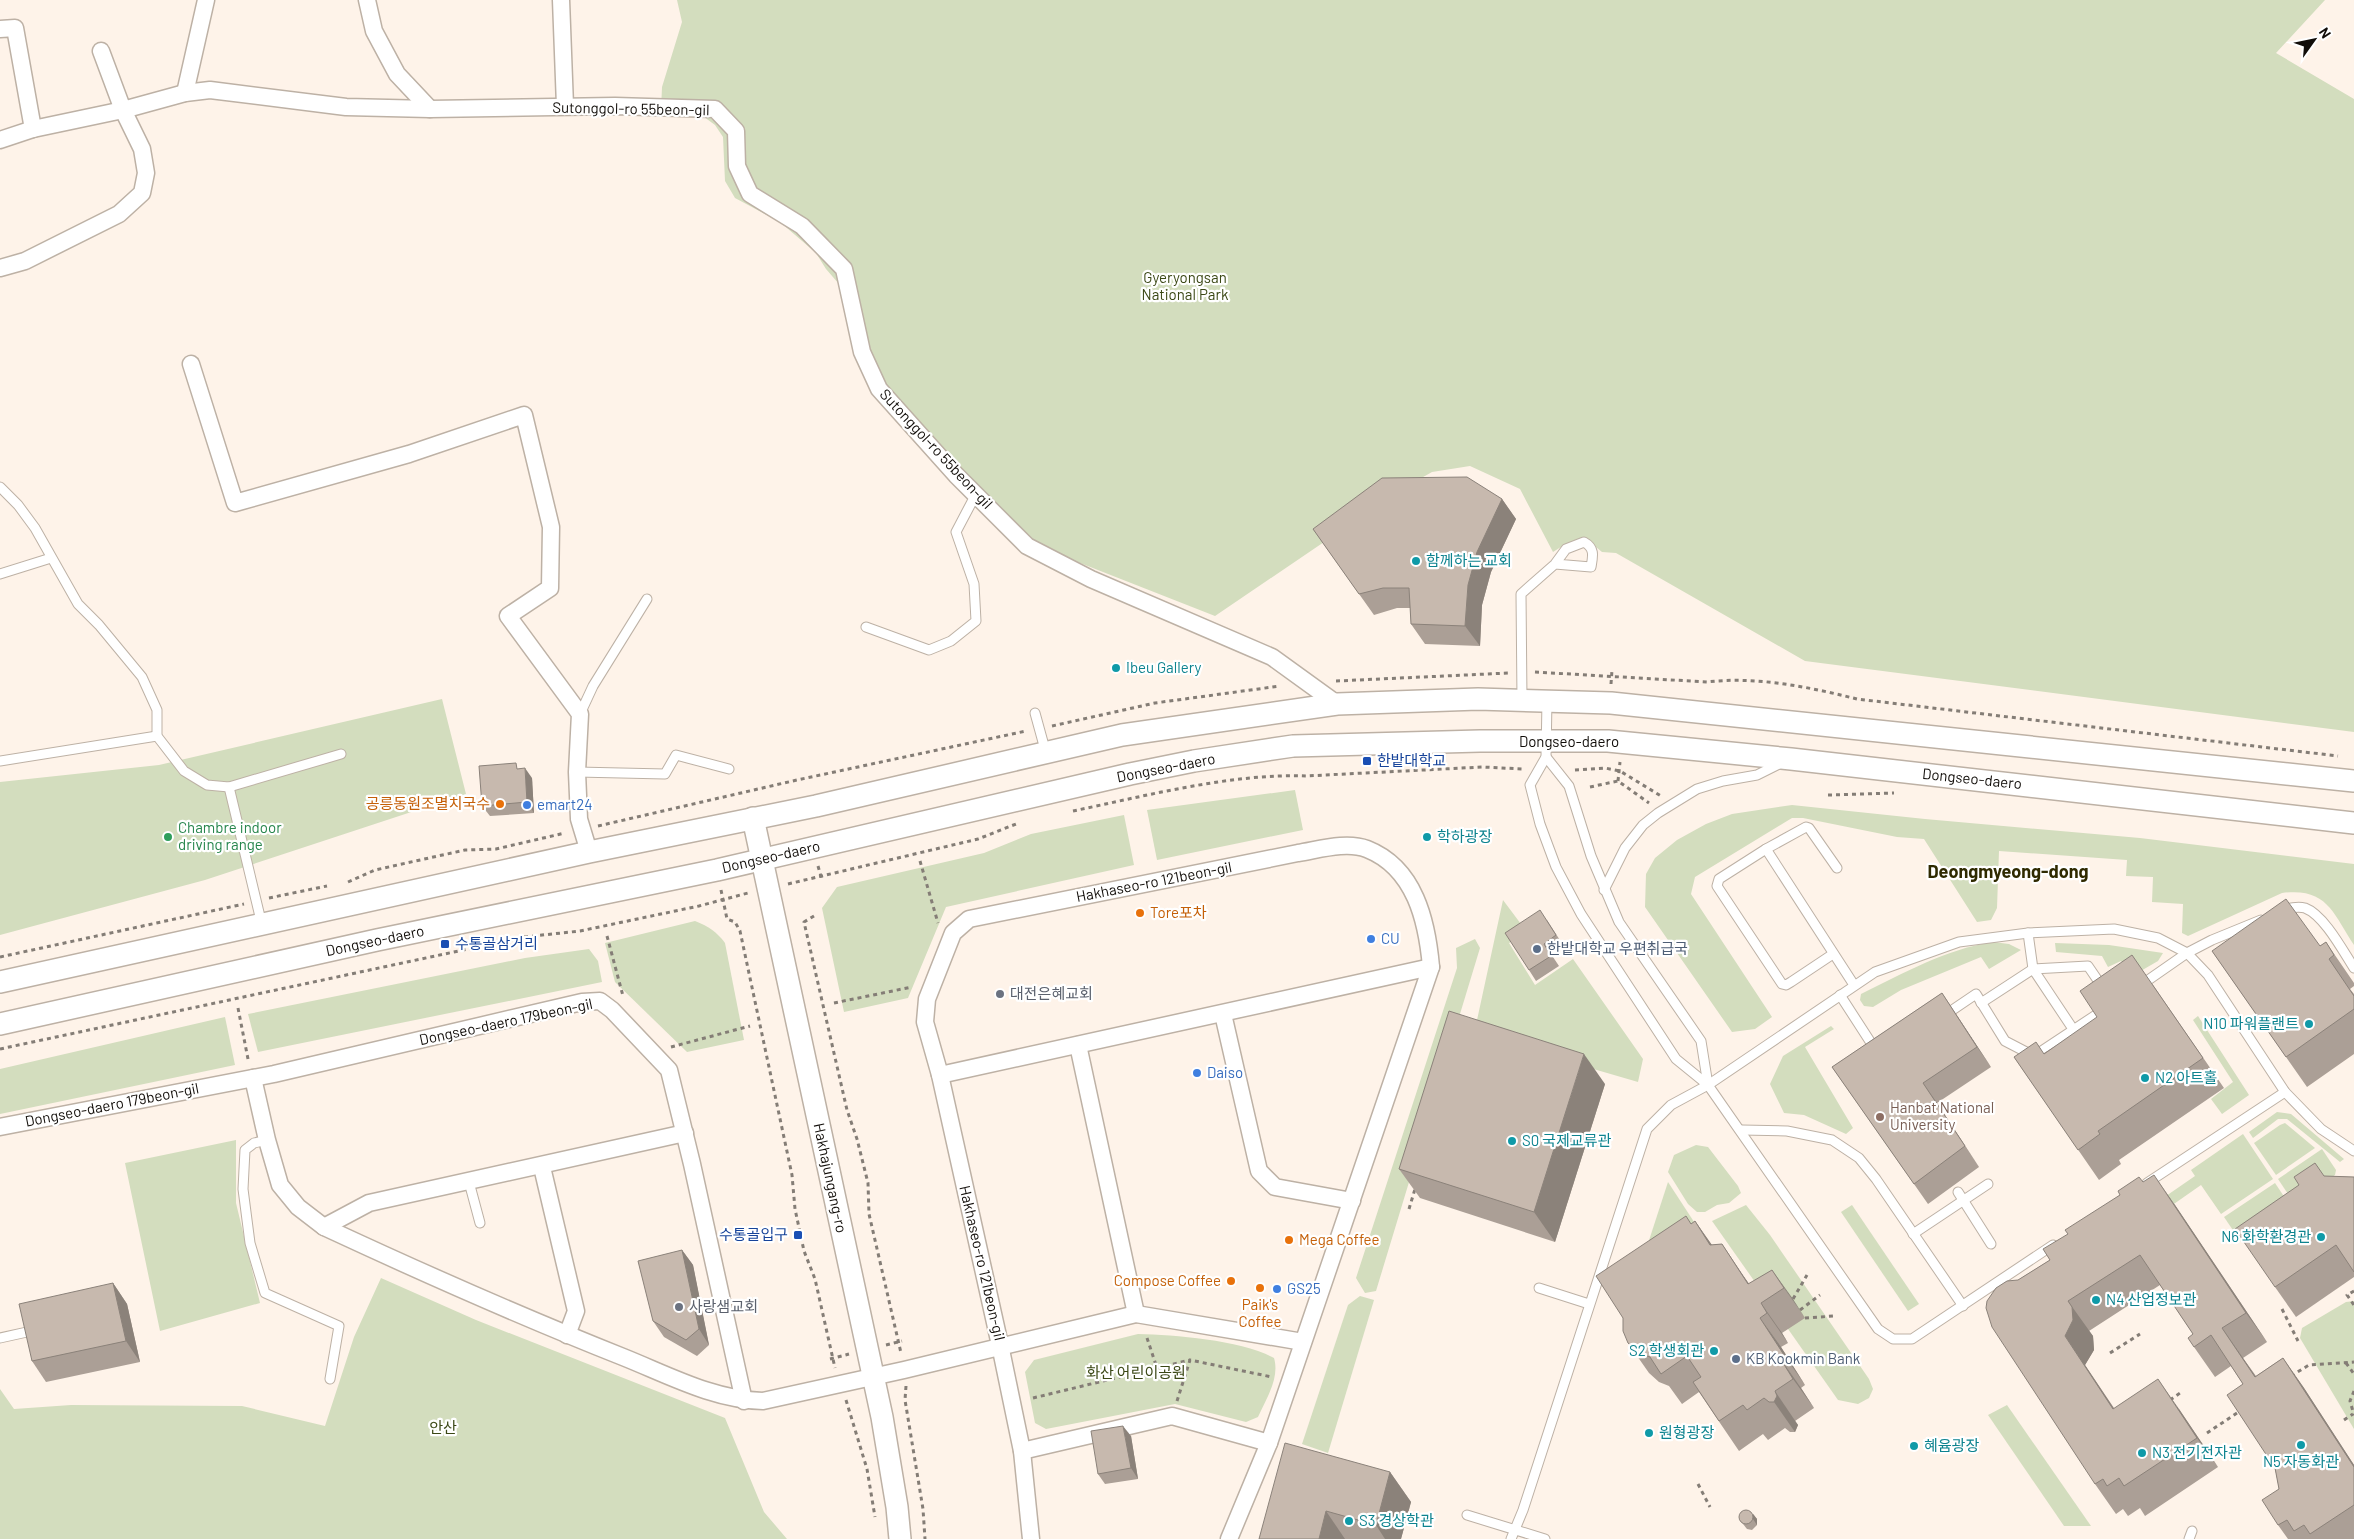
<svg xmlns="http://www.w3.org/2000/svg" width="2354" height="1539" viewBox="0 0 2354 1539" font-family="Barlow,'Noto Sans KR',sans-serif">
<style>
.green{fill:#d3ddbe}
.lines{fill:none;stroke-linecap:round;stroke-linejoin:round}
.service-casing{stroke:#bdb1a5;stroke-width:11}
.minor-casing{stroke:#bdb1a5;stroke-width:19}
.tertiary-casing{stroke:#bdb1a5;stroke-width:24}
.path{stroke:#847d76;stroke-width:3;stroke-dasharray:4 4;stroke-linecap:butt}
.service{stroke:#fff;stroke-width:9}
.minor{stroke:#fff;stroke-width:16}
.tertiary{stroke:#fff;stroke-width:21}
.wall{fill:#ab9f96}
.shaded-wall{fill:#8b827a}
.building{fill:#c7b9ae;stroke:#8b827a}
.culture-dot{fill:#0f9aa8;stroke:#fff;stroke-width:2}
.transit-dot{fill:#1a4fb4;stroke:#fff;stroke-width:2}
.food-dot{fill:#e8710a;stroke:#fff;stroke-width:2}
.shop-dot{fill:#3f7fe0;stroke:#fff;stroke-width:2}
.leisure-dot{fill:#2e9e5b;stroke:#fff;stroke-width:2}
.service-dot{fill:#5c6f8a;stroke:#fff;stroke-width:2}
.worship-dot{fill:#6b7280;stroke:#fff;stroke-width:2}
.education-dot{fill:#8d6e63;stroke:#fff;stroke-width:2}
.labels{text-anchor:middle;stroke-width:4.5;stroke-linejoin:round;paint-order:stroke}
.street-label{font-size:15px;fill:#110d09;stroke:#fff}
.park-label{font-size:15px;fill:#3b4815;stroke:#fff}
.culture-label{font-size:15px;fill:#0d838f;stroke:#fff;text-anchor:start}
.transit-label{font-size:15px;fill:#164399;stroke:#fff;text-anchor:start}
.food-label{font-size:15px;fill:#c56008;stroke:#fff;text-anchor:end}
.shop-label{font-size:15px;fill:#366cbe;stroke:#fff;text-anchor:start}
.leisure-label{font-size:15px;fill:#27864d;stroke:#fff;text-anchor:start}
.service-label{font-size:15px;fill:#4e5e75;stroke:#fff;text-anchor:start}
.worship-label{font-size:15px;fill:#5b616d;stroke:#fff;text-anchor:start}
.education-label{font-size:15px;fill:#785e54;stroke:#fff;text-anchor:start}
.quarter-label{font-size:18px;font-weight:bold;fill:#2f2a00;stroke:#fff}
</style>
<rect width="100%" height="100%" fill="#fef3e9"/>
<g class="green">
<path d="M677,0h1648l-49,53 78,46v633l-549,-71 -189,-108 -14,-1 -17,-14 -21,7 -11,7 -33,-63 -50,-23 -38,6 -30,17 -187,127 -140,-55 -43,-22 -50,-47 -97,-107 -19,-38 -8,-41 -32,-37 -10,-16 -36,-31 -45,-24 -10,-17 -2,-44 -8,-12 -15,-11 -39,-4 1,-23 20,-65z"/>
<path d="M442,699l24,95 -261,86 -205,55v-153l159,-17z"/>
<path d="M1295,790l8,40 -146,30 -10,-50z"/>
<path d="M1792,805l133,14 215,19 214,26v81c-21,-32 -27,-58 -72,-52l-94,43 -6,-3 1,-29 -31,-2 1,-25 -27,-1 1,-16 -128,-9 -2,57 -6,12 -14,2 -53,-83 -27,-2 -94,-19h-11l-97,59 -4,17 81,123 -17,12 -23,3 -87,-125 1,-33 9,-16 22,-18 29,-16 26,-10z"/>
<path d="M1124,815l10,50 -188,42 -38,91 -64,14 -22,-104 15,-21 147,-34 47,-19z"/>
<path d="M1503,900l24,32 -18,11 26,42 38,-26 70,100 -5,23 -164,-48z"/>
<path d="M695,921c13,5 22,11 30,22l19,97 -57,12 -72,-70 -10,-39z"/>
<path d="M1475,939l5,9 -104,343 -11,2 -9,-15 101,-310 -1,-20z"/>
<path d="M1993,942l16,2 12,6 -32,19 -8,-12 -80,33 -28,17 -9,-1 -4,-6 1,-6c43,-21 85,-45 132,-52z"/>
<path d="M2055,943l54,2 54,8 -5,8 -26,15 -11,-15 -13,6 -6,-11 -46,-4z"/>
<path d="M589,949l9,12 4,21 -344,70 -10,-38 277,-56z"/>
<path d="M2198,1016l51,79 -27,19 -11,-15 22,-17 -40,-62z"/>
<path d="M225,1017l10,48 -235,49v-45z"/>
<path d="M1831,1026l3,3 -29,18 48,81 -7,6 -42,-19 -20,-2 -14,-29 13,-28z"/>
<path d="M2277,1112l14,2 53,45 -4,3 -53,-43h-9l-25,19 -4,-6z"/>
<path d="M2285,1123l30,25 -39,27 -22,-32 26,-18z"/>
<path d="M2243,1134l30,45 -52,35 -20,-29 -100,70 -6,-10 100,-69 -4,-6z"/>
<path d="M236,1140v63l24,100 -100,28 -35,-168z"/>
<path d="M1696,1145l12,2 30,39 3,7 -12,10 -12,2 -12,7h-8l-9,-8 -20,-32 6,-17z"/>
<path d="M2322,1149l14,21 -1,5 -41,28 -16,-24z"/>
<path d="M1668,1182l30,46 -57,37z"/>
<path d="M2275,1183l16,24 -50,35 -17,-25z"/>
<path d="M1746,1205l24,30 99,144 4,10 -4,9 -11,6 -20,-4 -126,-179z"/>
<path d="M1852,1205l67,99 -11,7 -67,-99z"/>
<path d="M381,1278l95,42 249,98 39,94 23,27h-787v-150l14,20 57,-4 171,1 83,20 29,-89z"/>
<path d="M1360,1296l14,4 -46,153 -26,-9 46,-139z"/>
<path d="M2354,1301v128l-54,-91 2,-10 44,-26z"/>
<path d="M1138,1334c38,1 103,6 136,24 6,20 -8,41 -16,59l-12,5 -71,-18 -129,25 -11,-6 -10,-51 9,-12z"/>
<path d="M2007,1405l84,121h-27l-76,-111z"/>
</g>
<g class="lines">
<g class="service-casing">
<g id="service">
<path d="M0,487l18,18 17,23 43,76 21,21 43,52 15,33v26l27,35 23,14 22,2 112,-33"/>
<path d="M0,574l51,-16"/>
<path d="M866,627l63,23 22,-9 25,-20 -2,-37 -18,-52 20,-38"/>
<path d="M1522,700l-1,-106 34,-30 11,-15 18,-7c11,6 9,14 7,25l-36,-3"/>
<path d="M1547,700l-1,57 -16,28 10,39 16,43 25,47 95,145 32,26 170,244 15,10h19l141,-94"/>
<path d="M1035,713l11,40"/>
<path d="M580,714l13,-28 54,-87"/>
<path d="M1546,757l23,29 22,70 28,66 82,119 7,44"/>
<path d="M0,761l157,-25"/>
<path d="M577,772l88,2 11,-19 53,14"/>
<path d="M229,787l33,138"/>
<path d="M1766,849l-47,30 -2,7 65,98 4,1 5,-3 42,-28"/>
<path d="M1837,868l-28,-40 -3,-1 -40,22 88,136"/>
<path d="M1604,890l21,-42 18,-23 15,-12 39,-24 26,-8 34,-6 24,-12"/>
<path d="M2282,911c6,-3 16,-5 23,-3 19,7 38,43 49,60"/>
<path d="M2028,933l5,36 55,-3 15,22"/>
<path d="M2141,985l46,-32 25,-13 49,-20"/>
<path d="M1840,995l33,51 5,-3"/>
<path d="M1981,1003l52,-34 40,60"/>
<path d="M1945,1015l31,-21 29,47 29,15 71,-47"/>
<path d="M1742,1130l45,1 45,9 27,18 17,21 87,127"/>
<path d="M267,1140l-13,3 -9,7 -2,39 7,54 15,50 74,33 -9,53"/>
<path d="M469,1182l11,41"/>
<path d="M2147,1183l138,-91"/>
<path d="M1958,1192l33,52"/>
<path d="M1913,1234l75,-50"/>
<path d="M1539,1288l50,16"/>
<path d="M0,1338l27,-6"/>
<path d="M1467,1515l78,24"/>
<path d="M1511,1539l12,-29 124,-381 24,-24 37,-20 167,-113 84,-30 69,-9 86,-4 44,9 29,15 21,22 77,117 36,37 33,22"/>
<path d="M2189,1539l3,-8"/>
</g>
</g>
<g class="minor-casing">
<g id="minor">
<path d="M367,0l7,31 23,43 33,35"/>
<path d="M561,0l4,106"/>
<path d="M0,29l15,-1 18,101"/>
<path d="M185,93l21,-93"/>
<path d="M0,140l33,-11 90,-19 62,-17 25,-3 136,17 84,2 185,-3 100,3 21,22 1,35 13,28 52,32 42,43 18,83 17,37 77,86 71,71 64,33 181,78 65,47"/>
<path d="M0,268l25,-7 94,-47 23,-21 4,-20 -4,-24 -19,-39 -22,-59"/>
<path d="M191,364l44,139 174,-49 115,-39 27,112 -1,61 -42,28 72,98 -3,58 2,47 10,33"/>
<path d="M1223,1014l36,157 16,16 77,14"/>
<path d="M1078,1045l58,269"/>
<path d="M940,1075l491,-108"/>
<path d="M253,1078l14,62 13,45 18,22 26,20c99,46 198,90 299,130 45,18 91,43 140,44l141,-31 232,-56 167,28"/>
<path d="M0,1127l274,-53 308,-72 18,-1 12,9 57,60 23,94 52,237"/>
<path d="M542,1167l34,144 -9,24"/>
<path d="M324,1227l45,-24 316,-70"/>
<path d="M1022,1451l150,-35 97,27"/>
<path d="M1031,1539l-9,-88 -22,-106 -60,-270 -15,-53 2,-23 26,-66 16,-14 329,-66c20,-3 48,-12 69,-4 48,19 60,72 64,118l-162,476 -40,96"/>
</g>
</g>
<g class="tertiary-casing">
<g id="tertiary">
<path d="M753,818l129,599 15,90 3,32"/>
<path d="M0,982l589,-130 227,-46 306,-71 215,-31 141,-5 133,4 743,78"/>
<path d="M0,1024l377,-84 340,-70 413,-96 64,-13 99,-15 187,-5h128l183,18 563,64"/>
</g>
</g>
<g class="path">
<path d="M1535,672l172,10c49,-6 102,5 150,17l481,57"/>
<path d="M1336,681l173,-8"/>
<path d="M1611,684l1,-14"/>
<path d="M1052,726l103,-23 125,-17"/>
<path d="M1575,770l30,-2 15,3 41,25"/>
<path d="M1618,781l2,-19"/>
<path d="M1590,787l28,-6 31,22"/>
<path d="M1828,795l66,-2"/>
<path d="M1073,811c72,-15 160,-38 233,-35l176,-9 41,2"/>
<path d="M598,826l199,-46 229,-49"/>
<path d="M920,861l18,62"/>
<path d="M818,866l4,14"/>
<path d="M348,882l27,-12 90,-20 31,-1 69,-16"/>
<path d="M788,884l190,-45 38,-15"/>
<path d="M721,890l6,29 8,3 5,9 52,244 3,34 9,42 11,28 20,89"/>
<path d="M269,898l58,-12"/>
<path d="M814,916l-10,6 43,188 10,29 11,44 1,31 32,139"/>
<path d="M607,936l16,60"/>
<path d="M0,957l244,-53"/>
<path d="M834,1003l78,-16"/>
<path d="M238,1008l10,51"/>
<path d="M671,1047l79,-21"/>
<path d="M0,1049l524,-112 56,-6 119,-25 49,-13"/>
<path d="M1409,1209l6,-20"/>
<path d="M2354,1291l-7,4 7,10"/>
<path d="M1793,1299l14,-24"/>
<path d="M2282,1309l16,32"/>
<path d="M1800,1310l20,-15"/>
<path d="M1805,1318l29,-2"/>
<path d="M1147,1338l10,30"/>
<path d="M886,1345l16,-4"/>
<path d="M2110,1353l30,-19"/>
<path d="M830,1359l19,-5"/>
<path d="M2346,1363l8,11"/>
<path d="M2291,1376l18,-11 45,-3"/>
<path d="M906,1386l-1,14 18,109 2,30"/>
<path d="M2354,1391l-4,10 4,14"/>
<path d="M1033,1398l157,-38"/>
<path d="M846,1400l21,69 8,48"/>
<path d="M2170,1400l10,-7"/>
<path d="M1177,1401l13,-41 82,17"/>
<path d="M2344,1420l9,-6"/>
<path d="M2207,1433l33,-22"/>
<path d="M1698,1484l12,23"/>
</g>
<use href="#service" class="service"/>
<use href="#minor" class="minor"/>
<use href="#tertiary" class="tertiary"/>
</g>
<g class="wall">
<path d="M1502,499l14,20 -25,53 -9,33 -2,41 -55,-2 -14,-20 -1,-16h-13l-23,7 -61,-86z"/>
<path d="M532,778l2,35 -44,3 -8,-10z"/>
<path d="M1547,920l16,25 -12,9 8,12 -23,15 -7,-11z"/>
<path d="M2326,942l28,41v3l-4,3 4,5v60l-47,33 -95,-136 108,-5z"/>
<path d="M2153,985l71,103 -105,72 2,4 -22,16 -85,-123 30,-4z"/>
<path d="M1942,993l49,74 -54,36 42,64 -51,37 -96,-137z"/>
<path d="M1605,1084l-50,158 -135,-44 -21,-29z"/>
<path d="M2324,1176l30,1v100l-58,40 -21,-30z"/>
<path d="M2143,1182l32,23 92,137 -24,16 13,18 27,-18 21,30 50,77v74h-66l-10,-14 1,-36 -4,-21 -32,-84 -12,-18 -16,11 -21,-30 -1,-13 -33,-49 -71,46 4,5 1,14 -9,15 29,43 65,1 39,58 -73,49 -5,-8 -12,8 -5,-7 -7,5 -21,-30 -77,-204 32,-20 18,-26 52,-39z"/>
<path d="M1695,1221l17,24 10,-1 27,40 23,-14 33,48 -23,15 6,10 -7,4 24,38 -4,3 13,20 -19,13 3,4 -3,7h-5l-5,-4 -17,12 -5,-6 -24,17 -40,-59 -17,12 -13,-18 -10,-4 -10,-9 -21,-30 63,-119z"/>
<path d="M682,1250l11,15 16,80 -12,11 -33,-19 -11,-16z"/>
<path d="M113,1283l14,21 13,58 -94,20 -14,-21z"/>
<path d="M1131,1436l7,43 -33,5 -7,-10z"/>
<path d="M1390,1472l21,30 -10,37h-142z"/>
<path d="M1753,1514l4,5v6l-5,5 -5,-1 -8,-10z"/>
</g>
<g class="shaded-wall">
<path d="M1502,499l14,20 -25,53 -9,33 -2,41 -15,-20 3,-41 9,-33z"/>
<path d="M525,768l7,10 2,35 -7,-11z"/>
<path d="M1942,993l14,21 35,53 -14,-20z"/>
<path d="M1584,1054l21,30 -50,158 -21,-30z"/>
<path d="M1923,1083l14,20 42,64z"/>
<path d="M2154,1175l21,30 92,137 -21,-29z"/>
<path d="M1695,1221l21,30 -6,-6z"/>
<path d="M1722,1244l20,30 20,28 -14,-18z"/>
<path d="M682,1250l11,15 16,80 -10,-16z"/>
<path d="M1772,1270l21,29 12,19 -21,-30z"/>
<path d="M113,1283l14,21 13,58 -14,-21z"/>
<path d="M2068,1301l25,35 1,14 -9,15 49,74 -21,-30 -48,-73z"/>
<path d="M1761,1303l21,30 6,10 -21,-30z"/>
<path d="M1760,1318l21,29 24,38 -21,-30z"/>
<path d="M2222,1328l21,30 33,49 -21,-30z"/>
<path d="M1780,1358l21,30 13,20 -21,-29z"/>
<path d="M2283,1358l21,30 50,77v2z"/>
<path d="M2158,1379l21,30 39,58 -21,-29z"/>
<path d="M1775,1391l23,34 -3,7 -21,-30z"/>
<path d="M1123,1426l8,10 7,43 -7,-11z"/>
<path d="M1390,1472l21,30 -10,37h-16l-9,-14z"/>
<path d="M1326,1511l19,28h-26z"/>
<path d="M1753,1514l4,5v6l-4,-6z"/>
</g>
<g class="building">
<path d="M1467,477l35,22 -25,53 -9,33 -3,41 -54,-2 -2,-36h-26l-24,6 -46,-65 69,-51z"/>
<path d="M516,763l1,6 8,-1 2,34 -45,4 -3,-40z"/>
<path d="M2286,899l34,47 6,-4 8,13 -5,4 25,37v13l-68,48 -74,-106z"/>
<path d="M1540,910l16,25 -12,9 7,12 -22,14 -24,-37z"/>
<path d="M2132,955l71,103 -105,73 2,3 -22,16 -64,-93 22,-15 8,12 53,-37 -17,-26z"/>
<path d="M1942,993l35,54 -54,36 42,63 -51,38 -82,-117z"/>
<path d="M1449,1011l135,43 -50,158 -135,-43z"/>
<path d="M2315,1163l9,13 30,1v95l-18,-27 -61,42 -40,-58 64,-44 -5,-8z"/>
<path d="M2154,1175l92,138 -24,15 33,49 28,-19 71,109v38l-44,29 -6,-9 -10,6 -7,-11 -9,5 -16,-25 17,-11 -4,-21 -48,-73 16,-11 -32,-49 -17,12 -6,-9 5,-4 -53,-79 -72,46 4,6 1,13 -8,16 48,73 45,-30 39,59 -73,48 -5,-8 -12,8 -4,-7 -8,5 -103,-157 -6,-19 1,-7 9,-13 11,-7 11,-1 32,-20 -7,-11 25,-15 -3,-4 55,-35 -2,-4 21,-14 4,5z"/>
<path d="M1686,1216l5,8 4,-3 15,24 12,-1 26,40 24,-14 12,18 -23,15 6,10 -7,5 24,37 -4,3 13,21 -18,12 2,5 -3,6h-5l-5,-4 -17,12 -4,-5 -24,16 -26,-39 8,-5 -14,-21 -26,18 -11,-17 -12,-5 -10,-9 -5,-12v-13l-27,-42z"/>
<path d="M682,1250l17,79 -13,11 -33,-19 -15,-60z"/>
<path d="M113,1283l13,58 -94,20 -13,-57z"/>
<path d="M1123,1426l8,42 -33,6 -7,-43z"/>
<path d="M1285,1443l105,29 -14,53 -50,-14 -7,28h-60z"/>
<circle cx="1746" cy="1517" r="7"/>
</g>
<g class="culture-dot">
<circle cx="1416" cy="561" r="5"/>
<circle cx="1116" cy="668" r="5"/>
<circle cx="1427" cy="837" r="5"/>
<circle cx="2309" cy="1024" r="5"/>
<circle cx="2145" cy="1078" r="5"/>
<circle cx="1512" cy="1141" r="5"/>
<circle cx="2321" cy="1237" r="5"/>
<circle cx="2096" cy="1300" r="5"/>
<circle cx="1714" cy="1351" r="5"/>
<circle cx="1649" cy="1433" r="5"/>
<circle cx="2301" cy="1445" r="5"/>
<circle cx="1914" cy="1446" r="5"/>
<circle cx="2142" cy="1453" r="5"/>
<circle cx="1349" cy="1521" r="5"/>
</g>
<g class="transit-dot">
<rect x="1362" y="756" width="10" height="10" rx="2.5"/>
<rect x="440" y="939" width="10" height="10" rx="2.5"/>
<rect x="793" y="1230" width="10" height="10" rx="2.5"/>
</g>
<g class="food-dot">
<circle cx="500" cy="804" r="5"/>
<circle cx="1140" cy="913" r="5"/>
<circle cx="1289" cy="1240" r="5"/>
<circle cx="1231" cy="1281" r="5"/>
<circle cx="1260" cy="1288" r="5"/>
</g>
<g class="shop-dot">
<circle cx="527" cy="805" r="5"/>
<circle cx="1371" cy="939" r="5"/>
<circle cx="1197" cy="1073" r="5"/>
<circle cx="1277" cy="1289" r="5"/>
</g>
<circle class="leisure-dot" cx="168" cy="837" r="5"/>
<g class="service-dot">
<circle cx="1537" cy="949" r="5"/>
<circle cx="1736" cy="1359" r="5"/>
</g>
<g class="worship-dot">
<circle cx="1000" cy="994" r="5"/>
<circle cx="679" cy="1307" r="5"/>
</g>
<circle class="education-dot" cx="1880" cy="1117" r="5"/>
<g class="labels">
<g class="street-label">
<text transform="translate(631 109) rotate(1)" y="5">Sutonggol-ro 55beon-gil</text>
<text transform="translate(936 449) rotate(47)" y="5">Sutonggol-ro 55beon-gil</text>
<text x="1569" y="747">Dongseo-daero</text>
<text transform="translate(1166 768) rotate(-11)" y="5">Dongseo-daero</text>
<text transform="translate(1972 779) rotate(6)" y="5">Dongseo-daero</text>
<text transform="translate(771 857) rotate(-13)" y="5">Dongseo-daero</text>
<text transform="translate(1154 882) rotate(-11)" y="5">Hakhaseo-ro 121beon-gil</text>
<text transform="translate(375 941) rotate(-12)" y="5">Dongseo-daero</text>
<text transform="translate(506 1022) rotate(-12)" y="5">Dongseo-daero 179beon-gil</text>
<text transform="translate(112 1105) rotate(-11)" y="5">Dongseo-daero 179beon-gil</text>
<text transform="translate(830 1178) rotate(78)" y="5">Hakhajungang-ro</text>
<text transform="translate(982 1263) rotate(77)" y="5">Hakhaseo-ro 121beon-gil</text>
</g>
<g class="park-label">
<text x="1185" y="283">Gyeryongsan<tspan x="1185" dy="17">National Park</tspan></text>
<text x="1136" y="1378">화산 어린이공원</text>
<text x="443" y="1433">안산</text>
</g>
<g class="culture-label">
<text x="1426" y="566">함께하는 교회</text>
<text x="1126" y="673">Ibeu Gallery</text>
<text x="1437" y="842">학하광장</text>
<text x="2299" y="1029" text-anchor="end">N10 파워플랜트</text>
<text x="2155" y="1083">N2 아트홀</text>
<text x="1522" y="1146">S0 국제교류관</text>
<text x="2311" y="1242" text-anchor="end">N6 화학환경관</text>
<text x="2106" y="1305">N4 산업정보관</text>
<text x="1704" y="1356" text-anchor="end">S2 학생회관</text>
<text x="1659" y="1438">원형광장</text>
<text x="1924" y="1451">혜윰광장</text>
<text x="2152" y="1458">N3 전기전자관</text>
<text x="2301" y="1467" text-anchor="middle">N5 자동화관</text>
<text x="1359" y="1526">S3 경상학관</text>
</g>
<g class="transit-label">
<text x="1377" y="766">한밭대학교</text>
<text x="455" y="949">수통골삼거리</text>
<text x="788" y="1240" text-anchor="end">수통골입구</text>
</g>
<g class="food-label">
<text x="490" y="809">공릉동원조멸치국수</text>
<text x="1150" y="918" text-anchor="start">Tore포차</text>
<text x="1299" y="1245" text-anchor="start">Mega Coffee</text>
<text x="1221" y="1286">Compose Coffee</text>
<text x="1260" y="1310" text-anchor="middle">Paik's<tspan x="1260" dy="17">Coffee</tspan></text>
</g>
<g class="shop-label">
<text x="537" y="810">emart24</text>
<text x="1381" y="944">CU</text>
<text x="1207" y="1078">Daiso</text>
<text x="1287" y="1294">GS25</text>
</g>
<g class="leisure-label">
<text x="178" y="833">Chambre indoor<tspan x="178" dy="17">driving range</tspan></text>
</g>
<g class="service-label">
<text x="1547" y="954">한밭대학교 우편취급국</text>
<text x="1746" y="1364">KB Kookmin Bank</text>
</g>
<g class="worship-label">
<text x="1010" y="999">대전은혜교회</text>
<text x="689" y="1312">사랑샘교회</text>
</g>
<g class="education-label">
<text x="1890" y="1113">Hanbat National<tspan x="1890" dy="17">University</tspan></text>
</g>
<g class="quarter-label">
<text x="2008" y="878">Deongmyeong-dong</text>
</g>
</g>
<g transform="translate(2314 40) rotate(57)" stroke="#ffffff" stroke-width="4" paint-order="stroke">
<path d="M0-4L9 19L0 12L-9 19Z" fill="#110d09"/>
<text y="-8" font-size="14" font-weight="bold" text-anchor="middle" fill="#110d09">N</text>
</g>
</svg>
